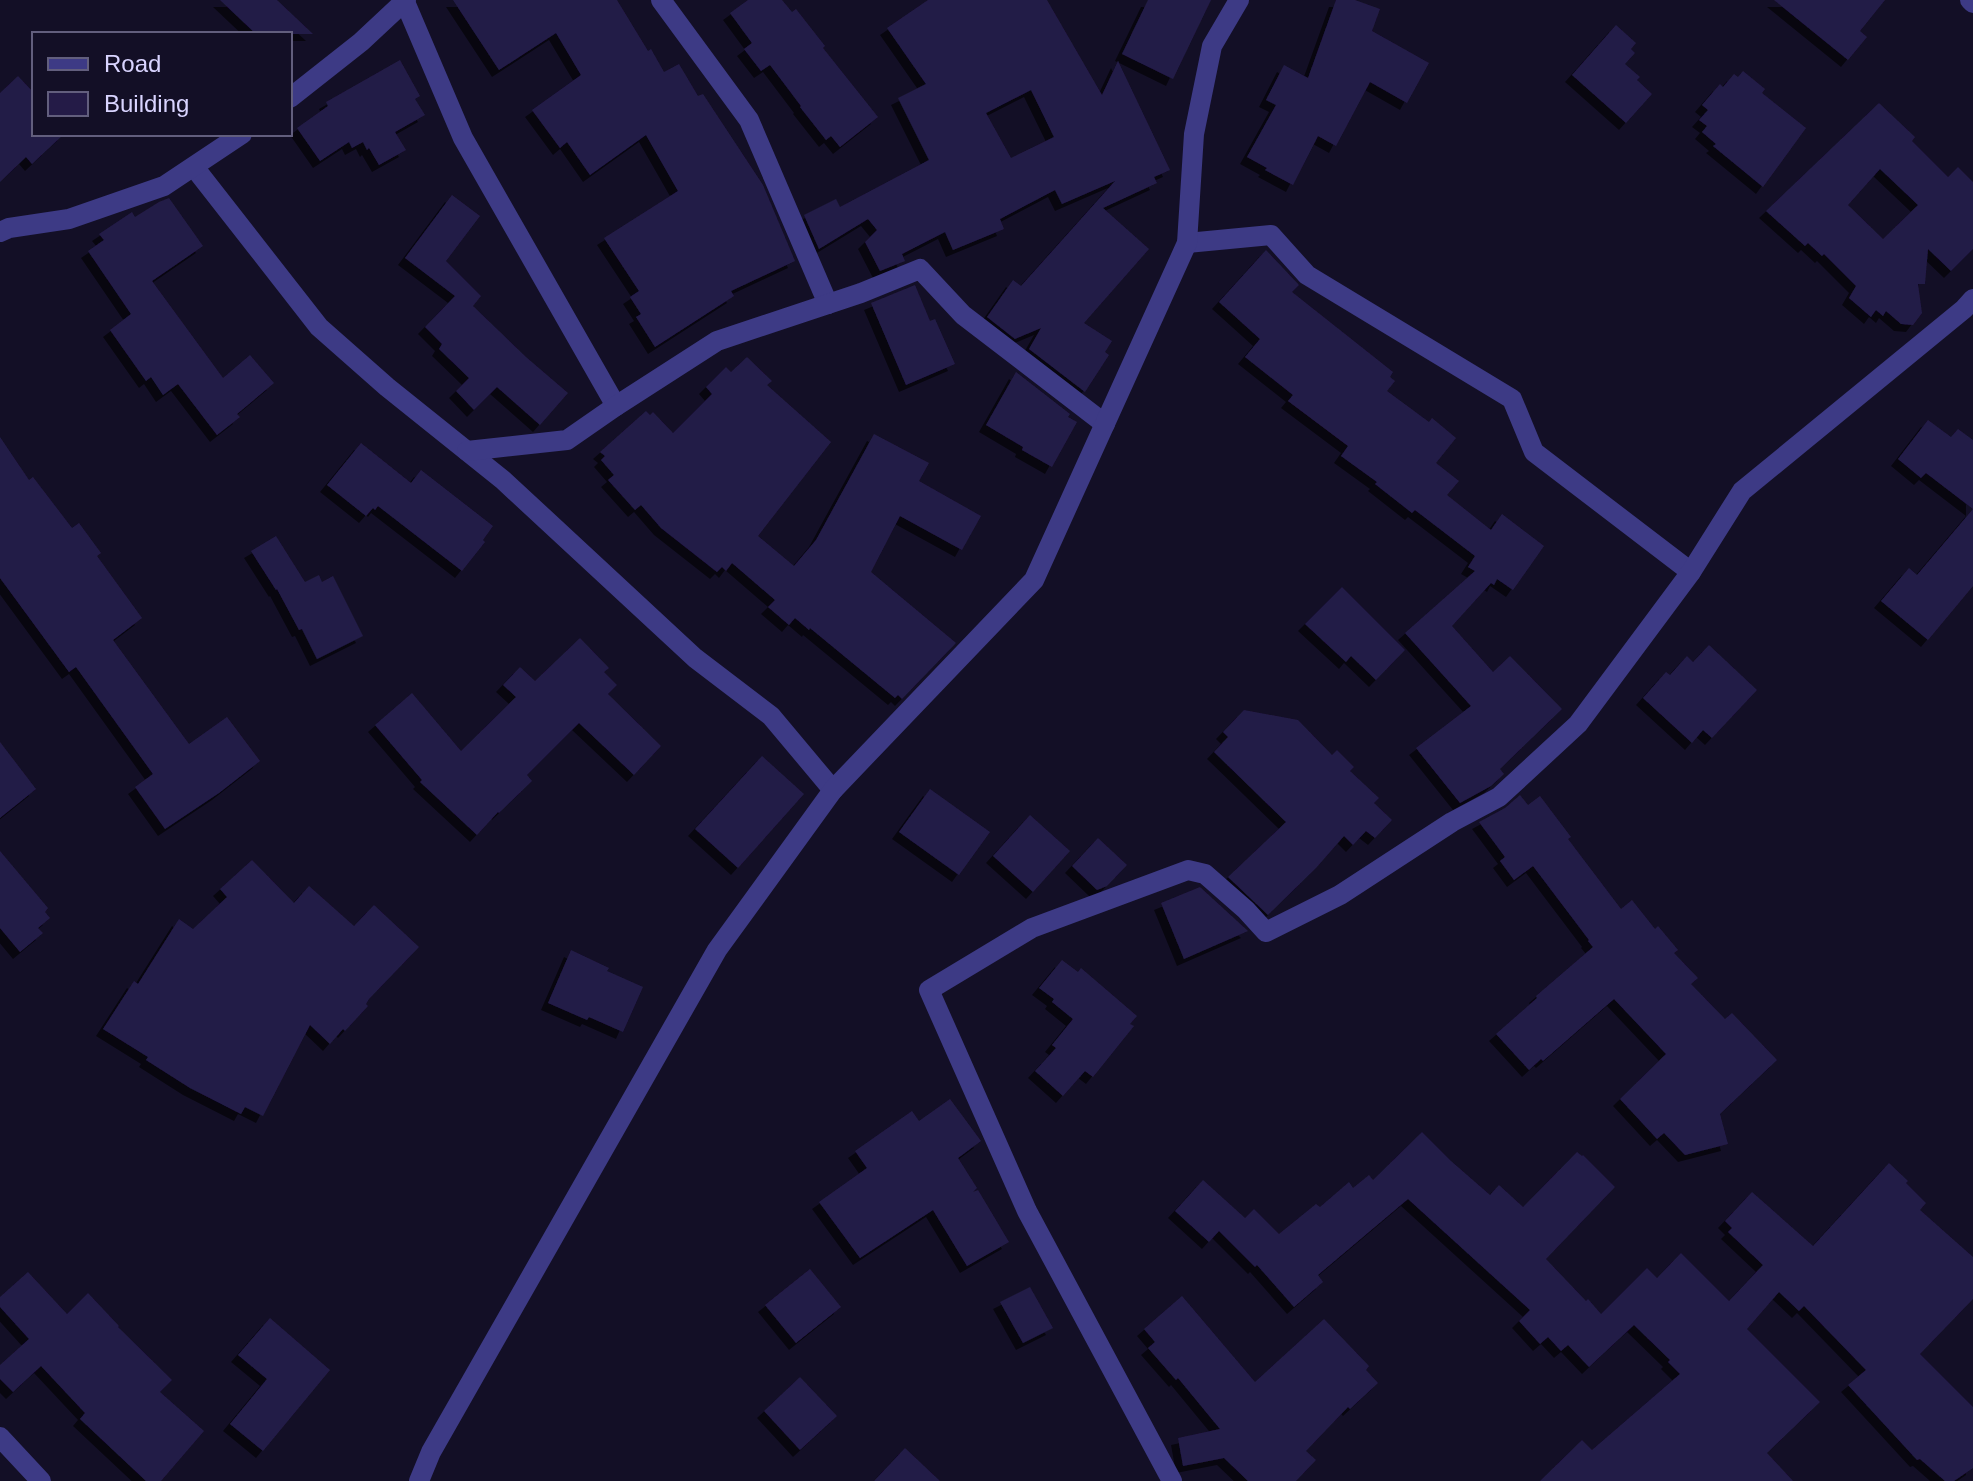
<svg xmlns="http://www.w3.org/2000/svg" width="1973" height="1481" viewBox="0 0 1973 1481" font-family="Arial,sans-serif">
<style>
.building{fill:#241b47;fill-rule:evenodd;filter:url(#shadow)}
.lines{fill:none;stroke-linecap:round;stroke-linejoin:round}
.minor{stroke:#3d3a85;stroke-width:20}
</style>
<defs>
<filter id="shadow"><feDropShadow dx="-7" dy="7" stdDeviation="0" flood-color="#0009"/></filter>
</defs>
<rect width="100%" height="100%" fill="#130f26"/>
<g class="building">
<path d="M220,0h57l36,34h-57z"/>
<path d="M453,0h164l31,51 3,-2 13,23 15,-8 19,32 5,-2 60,91 32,76 -64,30 3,5 -79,51 -19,-30 5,-3 -11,-17 9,-6 -35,-53 74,-47 -32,-56 -56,40 -23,-33 -7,6 -28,-38 49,-35 -25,-42 -57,37z"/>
<path d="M748,0h34l10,12 4,-3 29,37 -2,2 55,69 -38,30 -9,-11 -5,4 -26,-33 1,-1 -31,-41 -9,6 -17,-22 8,-6 -22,-30z"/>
<path d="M928,0h119l55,95 16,-34 52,109 -16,7 3,6 -54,25 46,41 -65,74 28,18 -7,11 4,3 -24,37 -56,-43 12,-21 -26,11 -28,-22 26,-37 8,6 94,-105 -53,23 -7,-14 -55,29 4,10 -51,21 -8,-18 -43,22 3,7 -25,10 -15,-29 12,-12 -9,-11 -49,30 -15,-34 32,-16 4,8 89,-47 -31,-62 28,-14 -39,-56zM1031,90l23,47 -43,21 -25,-45z"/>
<path d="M1148,0h63l-38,79 -51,-25z"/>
<path d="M1336,0h19l25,9 -8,22 57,32 -22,40 -37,-21 -34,64 -18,-10 -25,49 -28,-15 2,-2 -20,-11 29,-52 -10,-5 18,-35 24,13z"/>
<path d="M1774,0h111l-25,31 7,6 -19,23z"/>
<path d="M1616,25l20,18 -5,6 4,4 -10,11 15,13 -3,3 15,14 -26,29 -54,-48z"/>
<path d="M400,60l20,36 -5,3 10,16 -30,17 11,18 -27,15 -10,-17 -2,2 -4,-8 -11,6 -3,-6 -29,19 -23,-33 31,-22 -2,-4z"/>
<path d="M1743,71l22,18 -3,4 44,35 -43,59 -50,-41 3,-2 -14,-12 5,-6 -8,-6 9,-10 -6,-5 18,-21 3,3 11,-13 4,3z"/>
<path d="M18,76l16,17v41h30l-32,30 -6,-7 -26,25v-89z"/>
<path d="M1879,103l36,34 -3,4 36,36 10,-10 15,15v67l-22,22 -23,-22 -3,35h-7l4,29 -9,12 -12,-1 -15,-13 -3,5 -7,-6 -5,7 -22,-19 7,-12 -32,-32 -2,2 -14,-13 -3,3 -39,-35zM1880,169l38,36 -35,34 -35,-34z"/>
<path d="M452,195l28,21 -34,45 35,35 -8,10 53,51 42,36 -28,32 -43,-38 -23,23 -18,-19 13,-13 -30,-29 3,-5 -17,-17 30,-31 -50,-38z"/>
<path d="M169,198l34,48 -51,35 71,97 27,-23 24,28 -37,31 3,3 -23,18 -39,-51 -15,11 -12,-18 -5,4 -36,-51 21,-16 -43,-63 16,-11 -5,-6 33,-22 3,5 24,-15z"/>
<path d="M1266,250l33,35 -7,7 101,80 -3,5 5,4 -8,10 42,31 3,-4 24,20 -20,25 23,18 -12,14 44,35 11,-16 42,32 -31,44 -16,-11 -3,6 -3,-2 -39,43 41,46 17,-16 52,53 -62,60 4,5 -13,12 -31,17 -44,-55 55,-42 -66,-73 70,-62 -7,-4 7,-11 -60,-46 -3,3 -37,-29 2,-2 -36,-26 7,-10 -60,-45 5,-6 -48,-38 15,-18 -41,-37z"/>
<path d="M915,285l15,36 5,-2 20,45 -49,21 -35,-82z"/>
<path d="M747,357l25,24 -5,4 64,57 -73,94 36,30 22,-26 58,-106 55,29 -10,18 62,35 -19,34 -62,-34 -29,56 85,71 -54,56 -4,-4 -3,3 -85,-70 -1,2 -14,-12 -6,7 -21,-18 7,-7 -43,-37 -6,8 -4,-4 -5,5 -56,-44 -20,-23 -6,5 -27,-30 6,-5 -13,-15 4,-4 -5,-4 46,-41 4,4 3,-3 20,21 39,-39 -6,-7 20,-20 5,5z"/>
<path d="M1016,372l54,42 -2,3 9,5 -25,45 -30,-17 1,-3 -37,-22z"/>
<path d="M1928,420l23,17 7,-8 15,11v146l-45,54 -47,-39 28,-33 8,7 56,-66 -47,-36 -5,5 -23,-19z"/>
<path d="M0,437l29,43 4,-3 39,51 7,-5 22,30 -4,3 45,62 -29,22 76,104 38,-27 33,44 -41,32 -54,36 -30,-42 18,-13 -77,-107 -7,5 -69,-94z"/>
<path d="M361,443l50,40 10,-13 72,56 -10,14 2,2 -23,29 -84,-65 -3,4 -2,-2 -7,8 -39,-31z"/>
<path d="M276,536l29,46 14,-7 3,7 11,-6 30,60 -46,23 -15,-30 -3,1 -22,-41 -1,1 -25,-39z"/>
<path d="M1342,587l63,63 -29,30 -25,-24 -5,6 -41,-38z"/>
<path d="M580,638l29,30 -5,4 13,13 -9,9 53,52 -27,29 -55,-52 -52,52 5,6 -33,32 -1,-1 -21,23 -57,-53 2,-2 -47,-55 37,-32 49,58 55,-54 -13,-12 17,-18 15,14z"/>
<path d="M1709,645l48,45 -45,48 -9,-8 -11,13 -49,-45 23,-26 4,3 17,-19 6,6z"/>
<path d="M1244,710l54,10 34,35 5,-5 17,17 -4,4 29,27 -5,5 18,17 -17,18 -9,-7 -13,14 -9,-9 -28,32 -48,47 -40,-38 58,-55 -72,-70 14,-15 -5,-5z"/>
<path d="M0,742l36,47 -36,29z"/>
<path d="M762,756l42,38 -66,74 -43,-39z"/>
<path d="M930,789l60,43 -31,43 -60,-43z"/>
<path d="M1520,795l8,10 12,-9 31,41 -3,2 53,70 11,-9 23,29 3,-3 20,24 -4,3 24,25 -7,6 34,35 7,-6 45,47 -57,54 8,30 -43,11 -21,-22 -7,6 -37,-40 46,-45 -52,-55 -71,62 -2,-2 -12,11 -33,-36 41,-36 -1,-2 57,-49 -5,-6 1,-1 -56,-74 -19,14 -14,-19 5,-4 -26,-35 26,-14z"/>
<path d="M1030,815l40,36 -37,41 -40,-36z"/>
<path d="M1098,838l29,27 -20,21 -10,4 -25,-24z"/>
<path d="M0,851l48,57 -3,4 5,6 -12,10 5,5 -23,19 -20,-24z"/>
<path d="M252,860l42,43 15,-17 45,40 20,-21 45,42 -50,52 -3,5 2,2 -23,25 -2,-2 -13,15 -20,-19 -47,91 -18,-9 -4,7 -51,-26 -44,-28 2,-3 -45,-28 31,-48 4,3 41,-65 14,10 34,-32 -7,-8z"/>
<path d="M1200,887l48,44 -64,28 -23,-56z"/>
<path d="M571,950l38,18 -2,3 36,16 -20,45 -34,-15 -2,3 -39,-17z"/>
<path d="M1062,960l16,12 3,-4 56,48 -7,8 4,2 -41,51 -8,-6 -22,25 -28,-25 21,-23 -4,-3 21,-26 -21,-17 2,-3 -15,-11z"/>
<path d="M950,1099l31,42 -23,17 19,30 -4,4 5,-2 31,52 -42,24 -34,-56 -73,48 -41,-56 48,-34 -12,-17 57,-40 7,10z"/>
<path d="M1422,1132l29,29 39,34 9,-10 24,22 54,-55 5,4 1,-1 32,32 -69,72 40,42 2,-2 13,15 46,-46 10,10 24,-25 48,48 34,-36 -35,-33 4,-4 -7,-7 27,-29 61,54 76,-83 19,18 -2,2 20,20 -6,7 53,47v42l-53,55 53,53v61l-19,13h-9l-25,-22 -3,1 -69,-75 18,-15 -62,-64 -5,5 -20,-19 -32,37 73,73 -53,51 26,28h-253l42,-41 10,10 88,-76 -12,-12 2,-2 -36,-35 -45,42 -21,-22 -7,6 -13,-14 -8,7 -21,-23 11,-11 -122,-111 -90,76 5,7 -29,25 -37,-42 -2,2 -36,-36 -10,11 -34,-31 28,-31 42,38 9,-9 25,25 37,-30 4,3 29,-25 4,6 16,-13 4,5z"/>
<path d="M810,1269l31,38 -45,36 -31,-38z"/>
<path d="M28,1272l39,42 21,-21 31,33 -1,1 54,53 -12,12 44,39 -43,50h-15l-66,-62 5,-6 -44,-47 -28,26 -13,-13v-14l29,-26 -29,-32v-10z"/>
<path d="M1030,1287l23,41 -30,15 -23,-41z"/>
<path d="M1182,1296l73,86 69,-63 45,47 -3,4 12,13 -28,26 -2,-2 -42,44 10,9 -20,21h-48l-24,-23 -41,8 -5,-28 42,-9 -42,-51 -2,2 -28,-32 7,-6 -11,-13z"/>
<path d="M270,1318l60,52 -67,81 -33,-27 37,-45 -29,-24z"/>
<path d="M800,1377l37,39 -37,34 -36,-39z"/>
<path d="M905,1448l35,33h-66z"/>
</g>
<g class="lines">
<g class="minor">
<path d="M661,0l88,120 79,184"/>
<path d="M1970,0l3,3"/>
<path d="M405,2l58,136 153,268"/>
<path d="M290,98l71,-56 45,-42"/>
<path d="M194,167l125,160 68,60 116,93 192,178 76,58 62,74"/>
<path d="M0,232l9,-4 60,-9 95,-33 78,-52"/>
<path d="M1187,243l84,-8 36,40 205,124 22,53 157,120"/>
<path d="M467,451l100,-11 49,-34 101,-65 144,-48 59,-24 43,46 142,109"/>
<path d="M0,1437l41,44"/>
<path d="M419,1481l12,-29 286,-502 116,-160 201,-210 153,-337 7,-109 18,-88 27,-46"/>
<path d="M1172,1481l-145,-270 -98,-221 103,-62 156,-58 17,4 41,36 20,22 74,-37 112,-73 47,-25 79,-73 113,-152 51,-81 222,-182 9,-10"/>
</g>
</g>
<rect x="32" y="32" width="260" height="104" fill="#130f26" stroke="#625e7d" stroke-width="2"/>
<rect x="48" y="58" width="40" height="12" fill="#3d3a85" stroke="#625e7d" stroke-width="2"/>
<text x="104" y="72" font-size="24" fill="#d9d4ff">Road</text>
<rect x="48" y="92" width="40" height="24" fill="#241b47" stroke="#625e7d" stroke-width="2"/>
<text x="104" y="112" font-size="24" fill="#d9d4ff">Building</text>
</svg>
